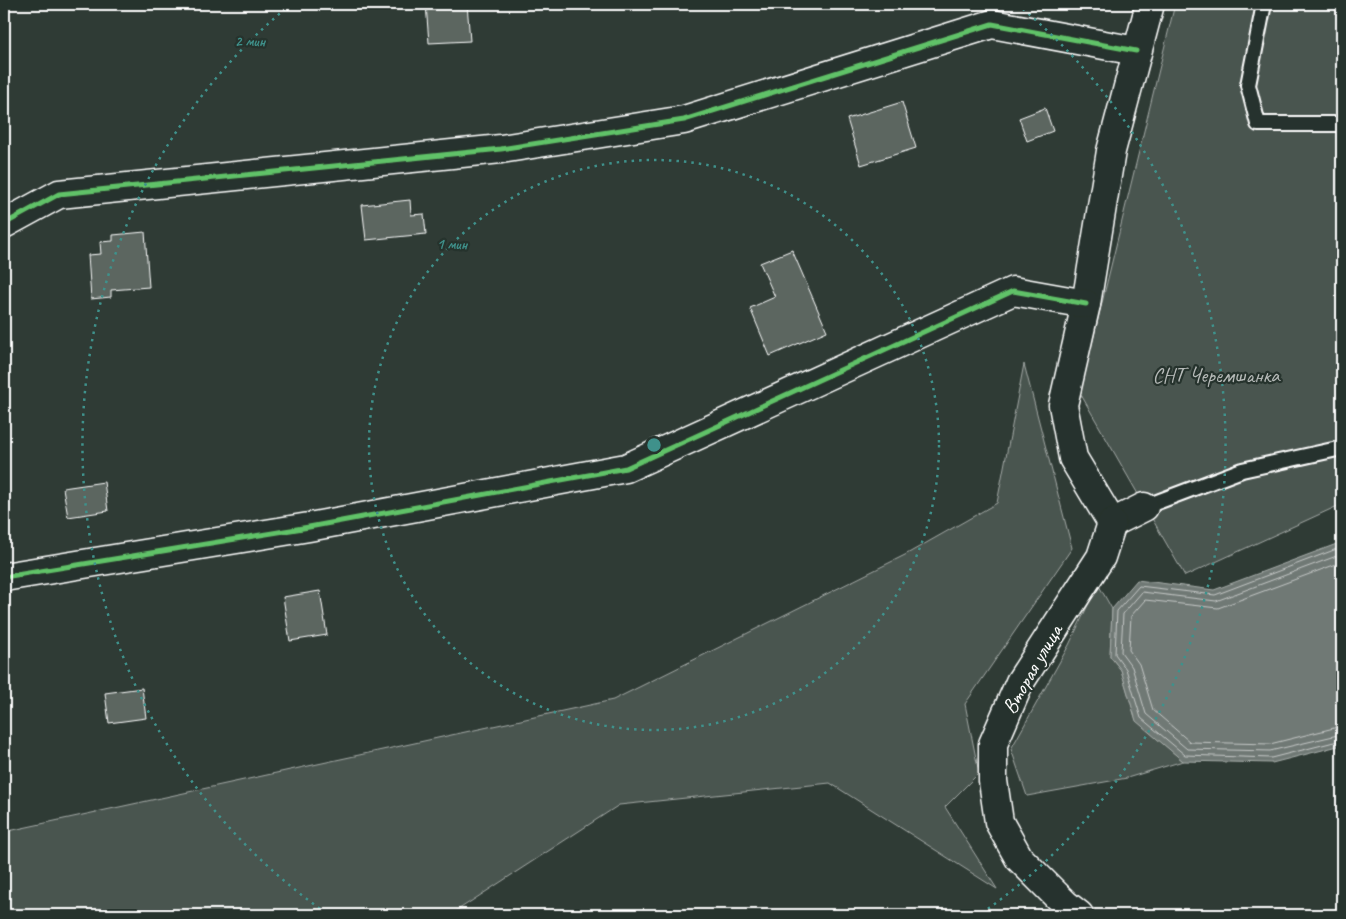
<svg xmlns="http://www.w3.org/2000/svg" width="1346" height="919" viewBox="0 0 1346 919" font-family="Caveat,sans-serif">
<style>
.green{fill:#4a544f;stroke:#a4aaa7}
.water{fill:#707975;stroke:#a9afac}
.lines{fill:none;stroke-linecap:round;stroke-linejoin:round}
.shore{stroke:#c6c9c8;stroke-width:1}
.building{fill:#5b6661;stroke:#fff}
.lane-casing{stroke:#fff;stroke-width:18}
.street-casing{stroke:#fff;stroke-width:31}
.lane{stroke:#26332d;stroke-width:14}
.street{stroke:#26332d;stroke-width:28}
.cycleway-casing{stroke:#26332d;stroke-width:8}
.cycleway{stroke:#61c268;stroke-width:5}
.ring{fill:none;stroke:#3f918b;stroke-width:2.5;stroke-dasharray:2.5 5}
.labels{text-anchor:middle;stroke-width:4.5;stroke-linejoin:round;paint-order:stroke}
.park-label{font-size:21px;fill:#b7bbb9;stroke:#26332d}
.street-label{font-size:21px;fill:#fff;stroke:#26332d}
.centre{fill:#3f918b;stroke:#26332d;stroke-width:2.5}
.ring-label{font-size:15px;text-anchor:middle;font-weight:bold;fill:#3f918b;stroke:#26332d;stroke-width:4.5;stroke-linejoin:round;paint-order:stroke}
</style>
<rect width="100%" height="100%" fill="#2f3b35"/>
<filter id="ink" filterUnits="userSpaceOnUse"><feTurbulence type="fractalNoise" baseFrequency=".02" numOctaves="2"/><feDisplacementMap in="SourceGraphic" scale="10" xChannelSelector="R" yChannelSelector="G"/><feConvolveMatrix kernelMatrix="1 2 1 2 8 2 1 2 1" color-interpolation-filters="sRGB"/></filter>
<g filter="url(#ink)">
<g class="green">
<path d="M1175,4h167v500l-157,72 -105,-183z"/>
<path d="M1024,364l48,184 -107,156 14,69 -34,34 52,82 -167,-106 -211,22 -169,110h-446v-83l609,-132 292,-145 92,-52z"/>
<path d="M1098,584l14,25 -2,47 11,14 15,50 47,41 -56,17 -100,18 -16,-47 58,-104z"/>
</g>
<path class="water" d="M1342,542v203l-70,18 -89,-2 -47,-40 -15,-51 -11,-14 2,-47 25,-29 77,10z"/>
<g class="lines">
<g class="shore">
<path d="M1342,547l-127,48 -76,-9 -22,25 -2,43 11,15 15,49 44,37 86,3 71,-18"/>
<path d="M1342,554l-126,47 -74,-9 -19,22 -2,38 11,15 14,47 41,35 83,2 72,-17"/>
<path d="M1342,562l-124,46 -73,-8 -14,16 -2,34 10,14 14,46 37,32 80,2 72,-18"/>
</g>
</g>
<g class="building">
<path d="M426,4h41l3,37 -41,2z"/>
<path d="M902,102l14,46 -55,17 -14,-46z"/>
<path d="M1045,108l8,23 -26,10 -8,-23z"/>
<path d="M410,200l1,15 13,-1 2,20 -60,6 -4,-35z"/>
<path d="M145,232l4,55 -38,3v7l-20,2 -3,-44 13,-1 -1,-12 13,-1v-6z"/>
<path d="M792,250l35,81 -57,25 -20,-48 25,-11 -15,-34z"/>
<path d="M104,482l4,29 -40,6 -5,-29z"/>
<path d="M320,591l7,44 -37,6 -7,-44z"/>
<path d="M142,688l4,30 -37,5 -4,-30z"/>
</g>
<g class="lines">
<g class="lane-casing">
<g id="lane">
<path d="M1264,4l-16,81 10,39h84"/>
<path d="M1144,507l98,-37 100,-22"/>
</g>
</g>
<g class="street-casing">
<g id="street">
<path d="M4,224l55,-30 442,-45 183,-29 308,-96 144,27"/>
<path d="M1112,523l-39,-65 -10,-53 23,-101 25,-153 39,-147"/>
<path d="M1112,523l32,-16"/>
<path d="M4,577l305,-50 317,-59 387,-177 73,13"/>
<path d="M1079,915l-14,-11 -46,-46 -20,-36 -6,-41v-37l27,-62 81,-125 11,-34"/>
</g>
</g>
<use href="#lane" class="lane"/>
<use href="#street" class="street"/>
<g class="cycleway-casing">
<g id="cycleway">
<path d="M4,224l55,-30 442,-45 183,-29 308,-96 144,27"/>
<path d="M4,577l305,-50 317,-59 387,-177 73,13"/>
</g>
</g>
<use href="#cycleway" class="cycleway"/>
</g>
</g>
<g class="ring">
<circle cx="654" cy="445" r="285"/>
<path d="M326 913A571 571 0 0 1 291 4M1017 4A571 571 0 0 1 982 913"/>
</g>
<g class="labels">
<g class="park-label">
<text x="1216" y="382">СНТ Черемшанка</text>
</g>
<g class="street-label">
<text transform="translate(1032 669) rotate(-60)" y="7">Вторая улица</text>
</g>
</g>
<circle cx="654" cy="445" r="8" class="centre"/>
<g class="ring-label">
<text x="250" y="46">2 мин</text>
<text x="452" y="249">1 мин</text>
</g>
<rect width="1346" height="919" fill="none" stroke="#26332d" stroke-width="20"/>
<rect x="10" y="10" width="1326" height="899" fill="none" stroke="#fff" stroke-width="2" filter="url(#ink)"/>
</svg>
